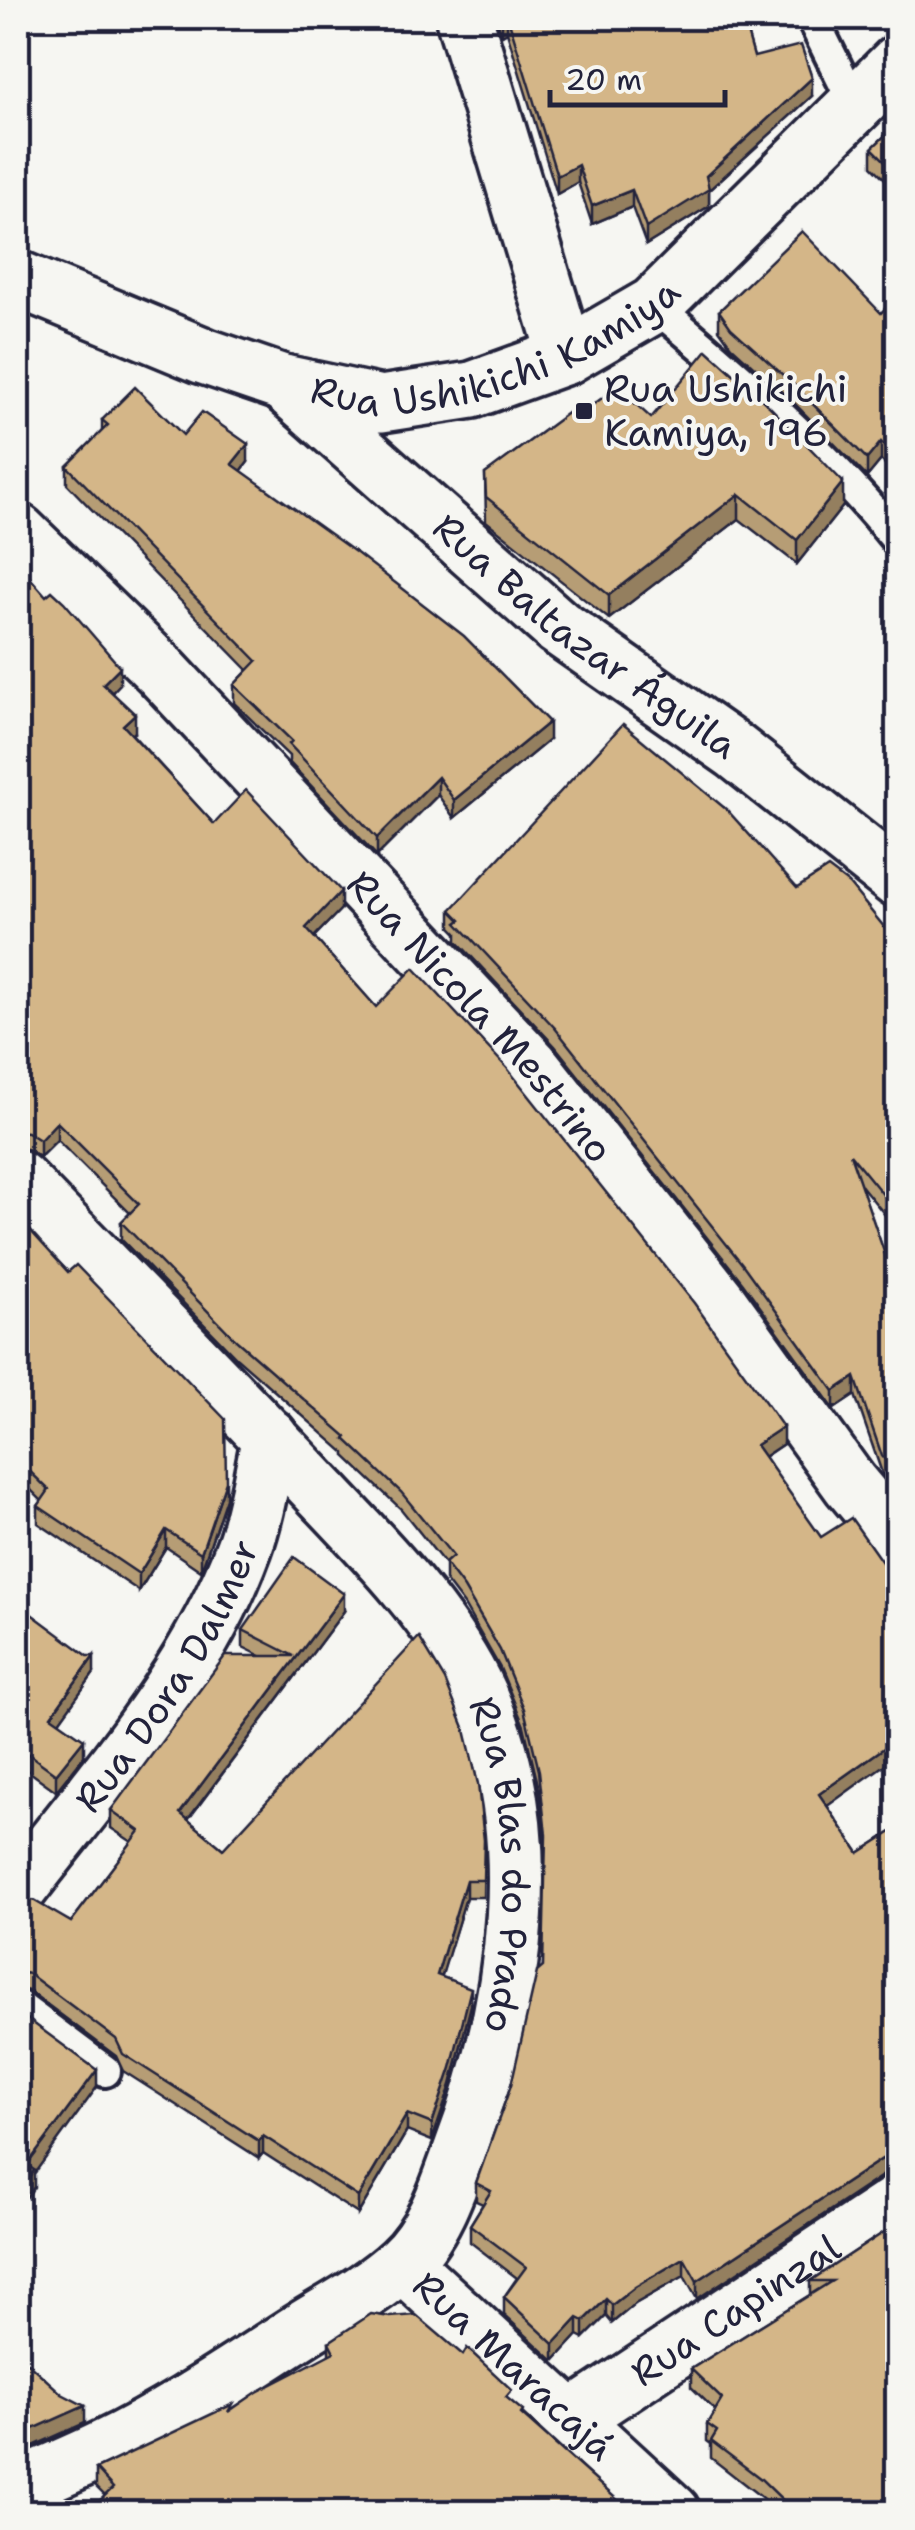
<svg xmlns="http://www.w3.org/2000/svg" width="915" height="2530" viewBox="0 0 915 2530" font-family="'Shantell Sans',sans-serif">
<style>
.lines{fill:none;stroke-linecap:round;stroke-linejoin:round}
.service-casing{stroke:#22223b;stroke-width:38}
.minor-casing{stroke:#22223b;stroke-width:62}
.secondary-casing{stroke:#22223b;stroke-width:62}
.service{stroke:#f6f6f2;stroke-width:30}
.minor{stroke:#f6f6f2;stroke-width:55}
.secondary{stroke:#f6f6f2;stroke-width:55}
.wall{fill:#b69d75;stroke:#22223b;stroke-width:2.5}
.shaded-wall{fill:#947f5f;stroke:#22223b;stroke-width:2.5}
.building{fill:#d4b688;stroke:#22223b;stroke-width:2.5}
.poi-dot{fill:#22223b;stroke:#f6f6f2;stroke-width:4}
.labels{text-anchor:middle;stroke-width:8;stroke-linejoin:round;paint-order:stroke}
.street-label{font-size:38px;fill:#22223b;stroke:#f6f6f2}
.poi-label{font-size:38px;fill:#22223b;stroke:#f6f6f2;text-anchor:start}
</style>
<rect width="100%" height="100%" fill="#f6f6f2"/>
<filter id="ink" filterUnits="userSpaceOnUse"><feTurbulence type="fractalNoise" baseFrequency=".01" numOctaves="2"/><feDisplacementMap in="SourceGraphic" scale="20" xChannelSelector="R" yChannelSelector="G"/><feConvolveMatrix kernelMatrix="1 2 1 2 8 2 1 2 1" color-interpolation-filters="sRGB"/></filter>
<g filter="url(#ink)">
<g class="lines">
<g class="service-casing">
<g id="service">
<path d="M812,18l43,87"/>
<path d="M654,305c87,73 172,147 244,236"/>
<path d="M18,2006l87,65"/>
</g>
</g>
<g class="minor-casing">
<g id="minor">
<path d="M464,18l102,338"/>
<path id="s1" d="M283,383l275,244 177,124 163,129"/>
<path id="s2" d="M18,532l142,138 371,395 188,237 131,182 48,57"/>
<path id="s3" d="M18,1179c99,102 200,203 297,307 56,59 120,123 158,197 71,142 43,324 -11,466 -14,40 -29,85 -61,114 -29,27 -68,47 -101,68 -64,41 -127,84 -195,117 -28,14 -58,26 -87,39"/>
<path id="s4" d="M18,1890c82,-107 179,-213 226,-342 13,-35 18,-75 26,-111"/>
<path id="s5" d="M402,2263l270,249"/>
<path id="s6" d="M573,2418l325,-215"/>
</g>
</g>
<g class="secondary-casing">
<g id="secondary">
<path id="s7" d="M18,279l186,77 79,27 98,21 91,-14 94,-34 88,-51 244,-242"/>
</g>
</g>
<use href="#service" class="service"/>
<use href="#minor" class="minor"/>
<use href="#secondary" class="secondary"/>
</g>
<g class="wall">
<path d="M496,18h247l11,39 58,39 -103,94v16l-63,39 -14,-38 -40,17 -14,-42 -21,12 -50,-162 -5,3z"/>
<path d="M898,123v69l-26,-26v-18z"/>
<path d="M898,296v182l-17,-18 -14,17 -73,-74 -63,-57 -12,-17v-18l162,2z"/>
<path d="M583,412l68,6 192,88 -46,58 -58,-45 -130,100 -123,-98 -1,-47z"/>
<path d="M102,420l81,15 65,27 -7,9 308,269 -95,78 -16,-23 -61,61 -88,-94v-6l-55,-53v-18l14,-15 -181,-186v-18l35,-34z"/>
<path d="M18,564l102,120 -8,8 23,40 -3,2 82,90 127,85 -27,28 62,70 407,437 -19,13 63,349 32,47 39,-25v344l-16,4 -185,123 -13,-23 -49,28 -23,19 -6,-7 -22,22 -6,-3 -24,26 -50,-46v-18l13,-19 -47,-36v-17l13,-21 -7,-3v-18l35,-98 32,-118 3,-118 -7,-60 -15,-63 -24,-58 -36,-63 -19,-25v-16l-44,-55 -56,-53v-3l-108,-95 -116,-119v-17l9,-9 -73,-73 -17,17 -13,-8h-9z"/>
<path d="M797,888l101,56v287l-38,-47 38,108v200l-16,-19 -27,-78 -21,14 -91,-126 -188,-237 -98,-105v-8l-6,-6v-17z"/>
<path d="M18,1217l208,281 -25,73 -35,-24 -27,44 -101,-68v-17l4,-5 -24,-24z"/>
<path d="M18,1604l76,69 -35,48 25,35 -28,35 -29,-21 -9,14z"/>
<path d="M344,1611l-156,209 35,29 261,-9 -1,57h-17l-25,80 30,28 -20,80 -19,56 -25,-10 -49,83 -95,-61 -4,5 -136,-87 -7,-15 -87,-65 -11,-2v-86l53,19 61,-80 -21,-14v-18l150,-154 -18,-9v-17z"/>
<path d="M898,2223v289h-121l-16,-15 -50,-39v-14l-4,-3v-17l8,-14 -24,-23v-18l119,-74v-14z"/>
<path d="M329,2342l183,60 11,14 -418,80 -9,-9v-18l137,-60 96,-54z"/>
</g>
<g class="shaded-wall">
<path d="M502,18h5v14l-5,3z"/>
<path d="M812,78v18l-103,94v16l-63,39v-17l60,-52z"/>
<path d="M578,165v17l-21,12v-18z"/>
<path d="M632,190v17l-40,17v-18z"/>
<path d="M881,442v18l-14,17v-18z"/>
<path d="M248,444v18l-16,21v-19z"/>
<path d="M843,482v24l-46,58v-24z"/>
<path d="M739,494v25l-130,100v-24z"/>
<path d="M120,667v17l-17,18v-18z"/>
<path d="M135,714v18l-12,10v-17z"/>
<path d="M549,722v18l-95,78v-18z"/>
<path d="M438,777v18l-61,61v-18z"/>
<path d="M341,891v18l-35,36v-17z"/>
<path d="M57,1122v18l-17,17v-17z"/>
<path d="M855,1377v18l-21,14v-18z"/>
<path d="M783,1427v17l-27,18v-17z"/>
<path d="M226,1481v17l-25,73v-18z"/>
<path d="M166,1530v17l-27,44v-17z"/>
<path d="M344,1594v17l-164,219v-17z"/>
<path d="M94,1656v17l-43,60v-17z"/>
<path d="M898,1738v17l-79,57v-18z"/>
<path d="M84,1739v17l-28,35v-17z"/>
<path d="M27,1753v17l-9,14v-17z"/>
<path d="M466,1880v17l-29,95v-17z"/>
<path d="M471,1988v17l-20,80 -19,56v-17z"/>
<path d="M97,2070v17l-63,87v13l-16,22v-17l9,-27z"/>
<path d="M407,2114v17l-49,83v-17z"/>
<path d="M263,2136v17l-4,5v-17z"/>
<path d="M897,2154v18l-15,4 -185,123v-18l185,-122z"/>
<path d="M684,2258v18l-49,28 -23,19v-18l23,-18z"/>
<path d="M606,2299v17l-22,22v-17z"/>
<path d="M578,2318v17l-24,26v-17z"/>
<path d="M85,2406v17l-56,25 -11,3v-17z"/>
</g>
<g class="building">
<path d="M508,18h235l11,39 47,-12 11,33 -106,98 3,13 -63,39 -14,-38 -40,16 -14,-41 -21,11z"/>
<path d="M898,123v51l-26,-26z"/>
<path d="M802,231l79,82 17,-17v164l-17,-18 -14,17 -73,-74 -63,-57 -12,-17z"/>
<path d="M707,350l62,56 74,76 -46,58 -58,-46 -130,101 -123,-98 -1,-23 92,-68 6,6 34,-25 34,31z"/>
<path d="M135,387l48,48 19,-23 46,32 -16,20 126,90 106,82 85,86 -95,78 -16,-23 -61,61 -88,-94 3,-3 -58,-56 23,-24 -190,-195 41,-41 -6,-5z"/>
<path d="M18,564l28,32 6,-5 12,11 56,65 -17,17 32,30 -12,11 91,99 32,-34 95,101 -35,37 70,79 38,-39 93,100 187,235 89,124 -27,18 65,92 30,-19 47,67v153l-79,56 40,59 39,-25v327l-16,4 -185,122 -13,-23 -49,29 -23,18 -6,-6 -22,22 -6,-3 -24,26 -50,-47 22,-30 -56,-42 21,-34 -15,-8 35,-98 26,-113 6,-5 3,-132 -7,-64 -15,-62 -24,-59 -36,-62 -19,-25 8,-7 -52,-64 -56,-53 2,-2 -110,-96 -116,-119 18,-18 -82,-82 -17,18 -13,-8 -9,-1z"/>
<path d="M623,724l104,86 70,78 31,-20 21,16 49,60v269l-48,-59 48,138v182l-16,-18 -27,-79 -21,14 -91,-126 -188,-237 -98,-105 4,-3 -10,-10z"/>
<path d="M18,1217l50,55 8,-7 149,154 1,62 -25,72 -35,-23 -27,44 -101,-68 11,-16 -31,-30z"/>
<path d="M294,1557l50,37 -164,219 43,36 196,-212 26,43 20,50 13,54 6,56 -1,40h-17l-29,95 34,13 -20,80 -19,56 -25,-10 -49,83 -95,-61 -4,5 -136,-87 -7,-15 -87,-65 -11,-2v-69l15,-3 38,22 69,-91 -29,-21 114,-154h69l-51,-26z"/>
<path d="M18,1604l70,52h6l-43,60 33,23 -28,35 -29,-21 -9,14z"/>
<path d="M18,2012l79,58 -70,95 7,5 -16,22z"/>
<path d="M898,2223v289h-103l-34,-33 -50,-38 6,-10 -10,-7 15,-25 -31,-30 141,-88h-22z"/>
<path d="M371,2314l19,3 26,-2 47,40 4,-7 45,42 -6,7 17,14 -2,3 110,98h-543l25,-24 -17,-19 137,-65 -5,8 29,-20 77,-40 -5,-10z"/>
<path d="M18,2354l44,40 23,12 -56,25 -11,3z"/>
</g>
</g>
<rect class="poi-dot" x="574" y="401" width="20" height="20" rx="5"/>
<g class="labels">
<g class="street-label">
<text dy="13" stroke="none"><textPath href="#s7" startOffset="510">Rua Ushikichi Kamiya</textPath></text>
<text dy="13" stroke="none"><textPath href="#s1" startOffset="395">Rua Baltazar Águila</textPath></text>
<text dy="13" stroke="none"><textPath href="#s2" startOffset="670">Rua Nicola Mestrino</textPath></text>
<text dy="13" stroke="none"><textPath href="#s4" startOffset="262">Rua Dora Dalmer</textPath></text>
<text dy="13" stroke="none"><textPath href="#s3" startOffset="868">Rua Blas do Prado</textPath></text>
<text dy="13" stroke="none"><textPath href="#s6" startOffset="195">Rua Capinzal</textPath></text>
<text dy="13" stroke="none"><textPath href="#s5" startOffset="152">Rua Maracajá</textPath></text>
</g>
<g class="poi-label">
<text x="604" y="402">Rua Ushikichi<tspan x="604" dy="44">Kamiya, 196</tspan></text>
</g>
</g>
<rect width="915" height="2530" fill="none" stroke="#f6f6f2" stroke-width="60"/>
<rect x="30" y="30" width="855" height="2470" fill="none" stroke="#22223b" stroke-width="4" filter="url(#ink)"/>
<path d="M550 90v15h175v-15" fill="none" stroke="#22223b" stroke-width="5"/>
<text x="565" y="90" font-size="30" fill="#22223b" stroke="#f6f6f2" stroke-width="8" paint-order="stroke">20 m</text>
</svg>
